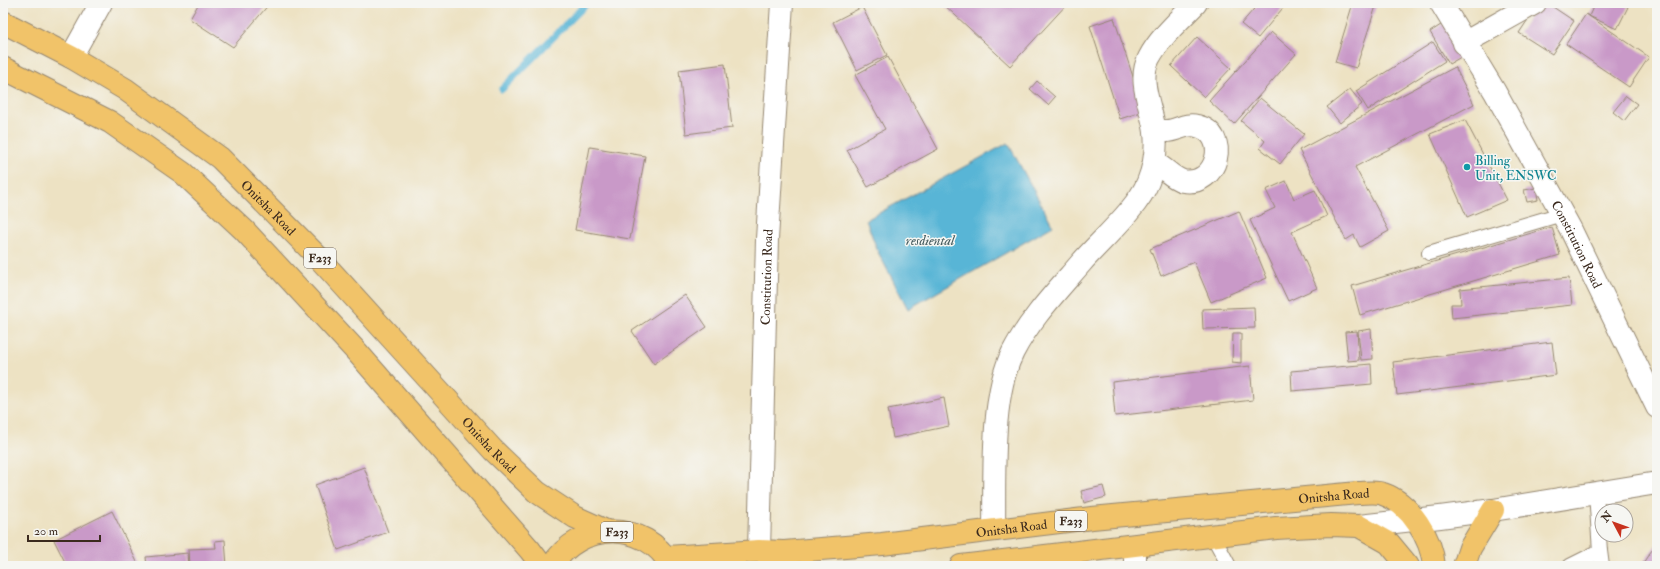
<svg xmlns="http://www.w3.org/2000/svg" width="1660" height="569" viewBox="0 0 1660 569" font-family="'IM FELL Double Pica',serif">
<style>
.water{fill:#58b5d6;stroke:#4a707a}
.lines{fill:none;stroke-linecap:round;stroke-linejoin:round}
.stream{stroke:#58b5d6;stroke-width:7}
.building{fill:#c999c8}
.lane-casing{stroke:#948670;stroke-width:16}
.street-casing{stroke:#948670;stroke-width:24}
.primary-casing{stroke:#948670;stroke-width:24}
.lane{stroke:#fff;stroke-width:14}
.street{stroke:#fff;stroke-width:22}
.primary{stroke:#f1c369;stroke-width:22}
.culture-dot{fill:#0f9aa8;stroke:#f6f6f2;stroke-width:1.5}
.labels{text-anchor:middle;stroke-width:3;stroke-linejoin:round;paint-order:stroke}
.shield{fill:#f6f6f2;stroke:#73675e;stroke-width:1}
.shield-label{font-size:12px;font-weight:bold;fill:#3b2a1e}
.culture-label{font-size:13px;fill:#0d838f;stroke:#f6f6f2;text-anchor:start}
.street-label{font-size:13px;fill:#3b2a1e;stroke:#f6f6f2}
.water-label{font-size:14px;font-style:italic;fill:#455b5e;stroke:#f6f6f2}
</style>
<rect width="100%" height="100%" fill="#f6f6f2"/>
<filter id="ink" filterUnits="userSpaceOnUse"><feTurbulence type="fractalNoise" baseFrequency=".025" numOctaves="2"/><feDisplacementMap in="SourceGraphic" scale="8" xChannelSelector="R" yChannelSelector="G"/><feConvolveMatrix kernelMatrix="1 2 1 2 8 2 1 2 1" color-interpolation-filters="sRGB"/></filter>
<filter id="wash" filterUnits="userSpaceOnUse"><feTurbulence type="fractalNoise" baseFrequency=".012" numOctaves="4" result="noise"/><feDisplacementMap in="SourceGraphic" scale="16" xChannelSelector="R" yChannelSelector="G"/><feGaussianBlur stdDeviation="0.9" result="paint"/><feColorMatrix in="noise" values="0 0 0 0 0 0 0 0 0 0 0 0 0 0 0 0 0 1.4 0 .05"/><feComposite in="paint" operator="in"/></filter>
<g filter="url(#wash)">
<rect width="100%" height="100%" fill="#ede2c3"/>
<path class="water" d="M1008,143l45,83 -145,83 -30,-57 -12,-32z"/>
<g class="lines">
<path class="stream" d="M502,89l85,-86"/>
</g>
<g id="blocks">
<g class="building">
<path d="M199,3h71l-37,44 -43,-28z"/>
<path d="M942,3h126l-58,63z"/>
<path d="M1259,3h28l-29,35 -17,-14z"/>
<path d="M1353,3h24l-21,65 -21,-6z"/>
<path d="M1539,3h8l27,18 -22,33 -33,-21z"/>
<path d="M1595,3h25l8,4 -11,22 -28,-13 60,41 -20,30 -63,-43 20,-30 3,2z"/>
<path d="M862,7l25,48 -30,15 -24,-48z"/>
<path d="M1114,18l30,93 -24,8 -30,-93z"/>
<path d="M1447,21l19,33 -17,10 -19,-32z"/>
<path d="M1271,32l25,22 -62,70 -25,-23z"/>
<path d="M1197,37l34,31 -27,29 -33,-31z"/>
<path d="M1433,42l12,19 -77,49 -12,-19z"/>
<path d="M888,57l50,92 -70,38 -21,-37 38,-21 -30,-54z"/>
<path d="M725,64l7,64 -46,6 -7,-64z"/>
<path d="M1455,67l19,37 -119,63 34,64 -29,16 -6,-12 -8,5 -47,-90z"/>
<path d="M1037,81l18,16 -7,8 -18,-16z"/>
<path d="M1350,89l12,15 -22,19 -13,-16z"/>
<path d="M1626,96l11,8 -13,17 -11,-9z"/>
<path d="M1260,98l44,36 -24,30 -20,-16 5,-7 -24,-20z"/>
<path d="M1465,120l42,80 -40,17 -37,-83z"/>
<path d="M590,147l55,9 -15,83 -55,-9z"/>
<path d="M1286,181l8,18 21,-9 12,26 -35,16 25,56 -29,13 -38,-81 25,-12 -9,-18z"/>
<path d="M1536,188l2,12 -11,2 -3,-12z"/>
<path d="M1239,211l28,67 -56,24 -17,-40 -33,14 -11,-27z"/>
<path d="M1552,227l8,28 -200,60 -8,-29z"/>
<path d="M1569,278l3,27 -120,13 -1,-14h10l-1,-15z"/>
<path d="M685,295l22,32 -53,37 -22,-33z"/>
<path d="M1254,307l1,21 -52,1 -1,-20z"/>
<path d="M1371,329l2,30 -12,1 -3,-29z"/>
<path d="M1357,331l2,29 -11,1 -3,-29z"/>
<path d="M1233,333h8v30l-9,-1z"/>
<path d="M1552,342l4,33 -159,20 -4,-33z"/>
<path d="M1371,364l1,20 -80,7 -1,-20z"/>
<path d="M1250,366l3,34 -138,16 -3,-34z"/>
<path d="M944,398l5,28 -56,12 -5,-29z"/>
<path d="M364,467l24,65 -50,18 -23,-65z"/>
<path d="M1103,486l3,11 -22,6 -3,-12z"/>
<path d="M112,511l27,55h-72l-13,-26z"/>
<path d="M225,540l2,26h-37l-1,-17 27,-1 -1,-7z"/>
<path d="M1657,544v22h-16l8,-12z"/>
<path d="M188,553l1,13h-42l-1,-9z"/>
</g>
</g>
</g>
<g filter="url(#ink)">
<use href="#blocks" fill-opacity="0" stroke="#948670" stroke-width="1"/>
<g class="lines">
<g class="lane-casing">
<g id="lane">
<path d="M1429,253l133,-39"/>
<path d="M1596,493l4,58 2,15"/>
<path d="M1213,536l16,30"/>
<path d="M1570,566l30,-15"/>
</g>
</g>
<g class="street-casing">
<g id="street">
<path id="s1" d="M1441,3l54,89 75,136 87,179"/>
<path d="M1464,43l71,-40"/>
<path d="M71,57l30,-54"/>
<path d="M1155,131c4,0 8,0 12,0 11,-1 19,-8 30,-5 34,8 21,61 -14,55 -11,-3 -18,-13 -28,-18"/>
<path d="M1359,526l81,-9 53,-7 164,-27"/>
<path d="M994,530c1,-51 -4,-133 19,-178 17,-33 44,-61 68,-89 19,-22 57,-55 67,-81 7,-17 9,-32 7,-50 -3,-24 -18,-51 -6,-74 11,-21 31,-38 47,-55"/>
<path d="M1135,546v20"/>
<path id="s2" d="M759,551l8,-312 15,-236"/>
</g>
</g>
<g class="primary-casing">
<g id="primary">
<path id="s3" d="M3,22l68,35 54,32 95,69 97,98 176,194 44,42 38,25 31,14"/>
<path d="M3,68l107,54 73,51 61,57 113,122 173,198 12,16"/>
<path id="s4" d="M667,557l92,-6 25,1 98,-8 210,-26 266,-25c7,0 18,-2 25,1 27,9 49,45 51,72"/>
<path d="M552,566c27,-45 94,-47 119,0"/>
<path d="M961,566l315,-38 55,-3 28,1 30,17 19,23"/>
<path d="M1464,566l6,-18 23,-38"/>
</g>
</g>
<use href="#lane" class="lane"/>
<use href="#street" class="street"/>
<use href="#primary" class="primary"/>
</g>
</g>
<circle class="culture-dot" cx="1467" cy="167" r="4"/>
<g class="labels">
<g class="shield">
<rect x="304" y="248" width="32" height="20" rx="3"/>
<rect x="1055" y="511" width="32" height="20" rx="3"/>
<rect x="601" y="522" width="32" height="20" rx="3"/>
</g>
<g class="shield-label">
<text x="320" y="262">F233</text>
<text x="1071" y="525">F233</text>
<text x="617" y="536">F233</text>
</g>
<g class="culture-label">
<text x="1475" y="165">Billing<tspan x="1475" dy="15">Unit, ENSWC</tspan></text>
</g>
<g class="street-label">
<text dy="5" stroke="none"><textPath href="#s3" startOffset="326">Onitsha Road</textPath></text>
<text dy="5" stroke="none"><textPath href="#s1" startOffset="277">Constitution Road</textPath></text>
<text dy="5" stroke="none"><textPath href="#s2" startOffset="274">Constitution Road</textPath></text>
<text dy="5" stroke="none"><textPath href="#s3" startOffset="650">Onitsha Road</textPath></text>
<text dy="5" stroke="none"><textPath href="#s4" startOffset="670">Onitsha Road</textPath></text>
<text dy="5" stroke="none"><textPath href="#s4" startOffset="346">Onitsha Road</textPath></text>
</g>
<g class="water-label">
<text x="930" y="245">resdiental</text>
</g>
</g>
<rect width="1660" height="569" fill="none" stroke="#f6f6f2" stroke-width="16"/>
<g transform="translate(1614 523) rotate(311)"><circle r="19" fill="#f6f6f2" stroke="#aba49d"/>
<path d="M0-3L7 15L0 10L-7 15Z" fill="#c8321e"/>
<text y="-6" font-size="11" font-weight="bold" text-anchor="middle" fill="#3b2a1e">N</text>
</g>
<path d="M28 535v6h72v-6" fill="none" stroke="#3b2a1e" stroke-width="2"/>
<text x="34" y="535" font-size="12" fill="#3b2a1e" stroke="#f6f6f2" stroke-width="3" paint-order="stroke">20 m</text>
</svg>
